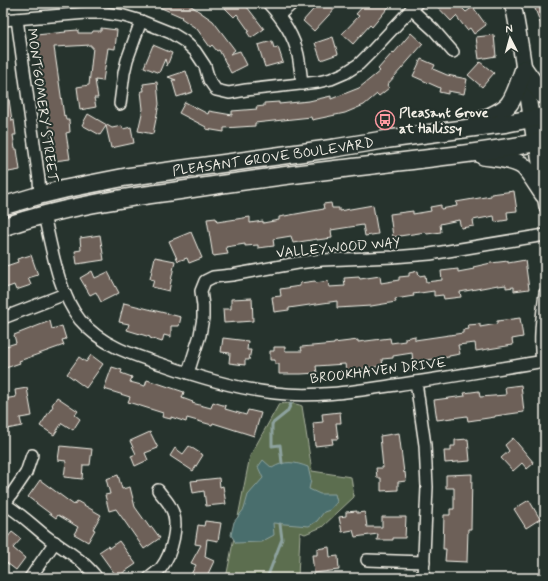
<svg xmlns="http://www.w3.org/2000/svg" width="548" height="581" viewBox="0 0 548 581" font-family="Mynerve,sans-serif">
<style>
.green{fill:#5c6e50;stroke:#a8b09c}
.water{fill:#496e6d;stroke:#8da29e}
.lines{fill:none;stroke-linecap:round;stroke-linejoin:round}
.stream{stroke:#8da29e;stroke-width:3}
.building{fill:#6d6159;stroke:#f4f1e8}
.street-casing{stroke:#f4f1e8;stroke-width:14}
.secondary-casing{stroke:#f4f1e8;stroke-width:18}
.primary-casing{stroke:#f4f1e8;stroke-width:20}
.street{stroke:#26332d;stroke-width:11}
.secondary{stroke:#26332d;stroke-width:15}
.primary{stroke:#26332d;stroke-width:17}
.labels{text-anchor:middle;stroke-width:4;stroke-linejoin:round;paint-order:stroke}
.street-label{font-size:14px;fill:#f4f1e8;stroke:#26332d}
.poi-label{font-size:14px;font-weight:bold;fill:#f4f1e8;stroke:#26332d;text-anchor:start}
</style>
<rect width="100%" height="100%" fill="#26332d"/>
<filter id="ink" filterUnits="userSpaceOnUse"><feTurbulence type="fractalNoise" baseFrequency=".025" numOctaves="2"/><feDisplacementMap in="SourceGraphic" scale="8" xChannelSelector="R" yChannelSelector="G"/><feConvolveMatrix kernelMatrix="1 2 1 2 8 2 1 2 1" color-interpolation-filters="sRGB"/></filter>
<g filter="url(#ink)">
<path class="green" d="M279,404c7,-1 17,-1 23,2l10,65 39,6 3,20 -32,30 -17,7 -5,-2 -2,46h-72l24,-122z"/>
<path class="water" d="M263,460l9,8c13,-8 23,-6 36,-1l3,13 -2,9 11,5h15l2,8 -7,8 -6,2 -7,9 -8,5 -36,-3 1,12 -13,7 -25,1 -5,-8 3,-13 10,-13 4,-14 15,-17 -5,-11z"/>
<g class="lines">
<g class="stream">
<path d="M282,463l-2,-18 -8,1v-22l15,-12 4,-8"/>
<path d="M267,578l15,-39 -2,-15"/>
</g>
</g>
<g class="building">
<path d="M150,3h37l26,18 22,29 -5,4 10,-3 7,14 -16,8 -12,-23 -2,1 -5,-6 -2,2 -13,-18 -16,-11 1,-1z"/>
<path d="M220,3h24l20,26 -13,9 -4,-6 2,-1 -12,-17 -3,3z"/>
<path d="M319,3h21l-26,28 -11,-10z"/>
<path d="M366,3h26l-20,24 -2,-2 -17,19 -11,-10 17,-18 -3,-2z"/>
<path d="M434,3h23l9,9 7,-5 13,18 -12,9 -4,-6 -3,2 -11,-14 -5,5z"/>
<path d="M541,3h4l-1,30 -10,-27z"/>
<path d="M101,28l16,2 -2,19 -7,-1 -5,33 -8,-1 3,18h-4l2,9 -16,3 -3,-23 12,-2 4,-38h-2v-2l-37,2 10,69 1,-1 1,5h3l1,12 -4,1 4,26 -16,2 -7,-51h-4l-2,-15h2l-7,-60 30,-3 -1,-1 13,-1v3h14l1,-2h8z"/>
<path d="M411,33l12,11 -36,41 2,3 -10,8 -2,-2 -13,11 -19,8 -33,7 -1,-3 -56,6v3l-31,2v4l-18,-3v-2l-27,-14 6,-11 23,12 1,-3 23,4v-4l25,-2 -1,-2 8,-1v-3l15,-1v2l30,-3 22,-5v3l28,-11 21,-17 -2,-2 15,-17 1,1z"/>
<path d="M494,35l2,21 -17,3 -3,-22z"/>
<path d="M333,37l5,17 -17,6 -6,-17z"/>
<path d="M272,41l2,7 4,-1 5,15 -18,5 -7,-22z"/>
<path d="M153,45l19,8 -5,13 -2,-7 -6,14 -15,-6z"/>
<path d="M421,59l14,6 -2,4 14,6 20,4 -3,15 -16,-3v3l-9,-2 1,-4 -27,-12z"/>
<path d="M480,62l14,11 -12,14 -14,-12z"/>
<path d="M186,71l7,21 -16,5 -5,-17h4l-8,-3z"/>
<path d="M157,82l2,22 -6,30 -15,-3 5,-22 -2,-18h3l-1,-7z"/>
<path d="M3,92h5l4,29 2,-1 2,15h-3l2,14h2l3,21 -17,3z"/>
<path d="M88,114l24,14 10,-2 1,3 8,-2 3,16 -23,5 -5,-22 -6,9 -18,-10z"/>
<path d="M514,191l3,20 -10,1 1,8 -13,2 -1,-6 -21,4 1,6 -13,2 -2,-8 -19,4 1,8 -14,2 -1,-2 -33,5 -3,-23 23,-3v3l18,-3 -1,-4 11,-2v4l16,-3 -1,-4 35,-6v-2z"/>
<path d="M331,203l1,5h7v3l34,-6 5,29 -13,2 -2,-11 -32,5 1,8 -15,2v-1l-24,4 -2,-7 -18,3 1,7 -16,2v-3l-13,1v-2l-19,3 2,7 -15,2 -6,-37 9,-1 1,4 33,-5v6l13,-2v2l16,-3v-3l45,-8 -1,-5z"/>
<path d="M191,232l11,26 -13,5 -2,-5 -9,3 -9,-20z"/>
<path d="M100,235l4,25 -27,4 -2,-13 6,-1 -1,-12z"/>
<path d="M31,255l7,20 -10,3 3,7 -15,5 -2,-5 -11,4v-22l15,-5 -1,-3z"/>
<path d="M155,257l20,4 -6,30 -17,-4 2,-7 -4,-1z"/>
<path d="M525,260l4,29 -15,2v-4l-8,1v-3l-8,1v-1l-38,7 1,5 -17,2 -1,-4 -9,1v-5l-21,3 1,2 -19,3 1,3 -25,4 -34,2v-7l-48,7v2l-15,2 -2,-15 9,-1 -1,-7 20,-3v-3l15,-2 1,2 12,-2 1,6 16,-1 -1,-8 15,-1 1,2 20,-3 1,7 18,-3v-3l10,-1v-3l9,-2 1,5 6,-1 1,7 16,-2 -1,-9 17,-2v3l16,-3 -1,-2 18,-4 17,-2v2z"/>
<path d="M92,271l3,7 13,-6 11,21 -18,9 -5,-10 -6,3 -10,-17z"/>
<path d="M252,298l1,23 -29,2 -1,-14h8v-10z"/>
<path d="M124,303l57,14 -2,9h-8v11l-7,-2 -2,7 -12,-4v-1l-23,-7 2,-6 -10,-2z"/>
<path d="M520,318l3,19 -11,2 1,6 -37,6 -1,-8 -17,2 2,9 -11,2v1l-36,5 -1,-9 -19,3v2l-11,1 1,7 -37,5 -1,-7 -29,2 1,7 -16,1h-22v-10h-4v-4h-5v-9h4v-4h11v4h17l-1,-4 33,-3v-1l24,-3v2l32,-4 1,5 14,-2v-3l10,-2v4l48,-7v-3l6,-1 -1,-4 12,-1v3l17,-3v-3z"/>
<path d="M50,321l2,8 10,-3 4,13 -4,1 2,5 -45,16 1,2 -17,6v-22l13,-4 -2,-8z"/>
<path d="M223,338l25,3 -1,9h4l-2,10h-4v5l-16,-2 1,-10 -9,-1z"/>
<path d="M91,355l12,9 -17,24 -19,-14 12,-17 7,5z"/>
<path d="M112,367l10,3 -1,3 11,4 -2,5 15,4 2,-6 13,4 24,8 -2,6 11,4 -1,1 19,5 2,-6 13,4 -1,3 21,6 2,-5 13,3 -7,23 -41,-13 -1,2 -25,-7 -1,4 -15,-5v2l-9,-2 1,-4 -35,-11 2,-5 -26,-8z"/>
<path d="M521,385l3,27 -29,4v1l-27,4 -1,-5 -30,4 -3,-20 31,-4 -1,-3 15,-2 1,6 26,-2 -1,-8z"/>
<path d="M27,388l5,28 -12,2 2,8 -15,3 -4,-22v-8l13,-2 -1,-7z"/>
<path d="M57,397l21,14 -3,4 5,4 -7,11 -11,-7 -8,12 -14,-9 13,-20 -1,-1z"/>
<path d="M340,412l1,11h-5l2,16h-6l1,5 -18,2 -2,-23 10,-1 -1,-8z"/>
<path d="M150,432l8,16 -13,5 3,7 -13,6 -4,-10 5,-2 -6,-13z"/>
<path d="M399,433l5,40 1,-1 1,9 -8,1v8l-17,1v-13h-4l-1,-10h7l-3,-32z"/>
<path d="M513,438l21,25 -7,6 -5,-6 -9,8 -12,-13 8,-7 -4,-6z"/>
<path d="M468,439l2,22 -25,2 -1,-12h7v-5h4v-6z"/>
<path d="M60,446l32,3 -2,16h-7l-1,14 -18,-2 2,-16 -8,-1z"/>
<path d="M189,446l14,9 -10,16 -23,-15 5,-8 8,6z"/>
<path d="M472,474l-1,55h-3l-1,33 -22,-1 1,-12h-3l1,-34h6v-6h4v-21h-8v-13z"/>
<path d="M118,475l4,14 8,-2 5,20 15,21 2,-1 8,11 -16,11 -28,-40 -7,2 -4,-16 5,-1 -4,-15z"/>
<path d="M219,478l1,9 3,-1 3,18 -20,2 -2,-15 -11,2 -2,-12z"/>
<path d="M40,480l34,25 3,-4 24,14 -8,14 2,1 -7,12 -14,-8 4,-7 -20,-12 -2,3 -28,-21z"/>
<path d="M529,500l11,19 -14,9 -12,-19z"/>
<path d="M357,511v2l8,-1 2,15h15v-10h24l-1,21h-12v2h-16l1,-6 -23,3 -2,-7 -11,2 -3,-15 7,-1v-4z"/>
<path d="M205,521l16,2 -3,18 -11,-2 -2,18 9,4 -8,17h-17l7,-13 -5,-2 10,-18 -6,-1 3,-19 6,1z"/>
<path d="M12,532l9,7 -8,9 12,10 -9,12 -13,-10v-17z"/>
<path d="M119,541l17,23 -19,13 -18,-25 9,-6 1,2z"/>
<path d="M329,547l1,10 8,-1 1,14 -25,3 -2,-18h5v-6z"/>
</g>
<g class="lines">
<g class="street-casing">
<g id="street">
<path d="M268,3c14,15 26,33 30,52 2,10 3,20 4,29"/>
<path d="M411,9l23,21 19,22"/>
<path d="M279,15l14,-12"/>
<path d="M17,19l22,161 1,15"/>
<path d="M3,20l84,-7h18l19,3 17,5 30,12 13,8 11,10 10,15 4,14 7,10 13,3 17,-3 72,-8 13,-3 14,-6 14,-9 12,-12 46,-49"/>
<path d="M120,104l4,-31 3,-13 14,-39"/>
<path d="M535,143l10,64"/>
<path d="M44,215c8,34 14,77 36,105 22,26 53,35 84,45 37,13 73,24 111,28 41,5 81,-2 121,-8 49,-7 99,-16 149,-24"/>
<path d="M3,318l62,-24"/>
<path d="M542,362c-3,-24 0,-46 3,-69"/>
<path d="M188,373l12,-38 3,-17v-12l-2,-15 4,-10 8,-4 19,-2 66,-12 24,-3 71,-3 37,-3 115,-19"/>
<path d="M416,382l9,63 2,42 -4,91"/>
<path d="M3,503c16,9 30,23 44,34 18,13 37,23 50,41"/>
<path d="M5,504l21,-31 6,-18"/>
<path d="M367,560l57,2"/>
<path d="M30,578l25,-36"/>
<path d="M149,578c4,-3 9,-7 12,-10 11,-14 19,-45 10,-60 -3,-7 -9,-12 -13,-18"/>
</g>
</g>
<g class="secondary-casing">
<path id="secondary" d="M512,3l3,11 6,35 14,94"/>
</g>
<g class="primary-casing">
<g id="primary">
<path d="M524,69l18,25 3,2"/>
<path d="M477,122c9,-4 26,-10 32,-18 7,-9 11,-25 15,-35"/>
<path d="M483,156c12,2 31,3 40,10 7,6 15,21 21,29"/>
<path id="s1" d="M3,206l37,-11 25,-6 61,-12 209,-29 54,-9 119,-16 37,-7"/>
<path d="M3,227c58,-20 120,-29 180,-37 52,-8 104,-15 156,-21 68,-8 138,-15 206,-28"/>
</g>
</g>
<use href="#street" class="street"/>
<use href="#secondary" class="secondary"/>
<use href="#primary" class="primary"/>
</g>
</g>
<defs>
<g id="bus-ring" transform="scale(1)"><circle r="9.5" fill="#26332d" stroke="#ff9aa2" stroke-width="1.5"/><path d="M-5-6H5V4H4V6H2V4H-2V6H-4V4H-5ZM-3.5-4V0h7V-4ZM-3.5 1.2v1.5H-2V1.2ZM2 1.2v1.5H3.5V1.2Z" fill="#ff9aa2"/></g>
</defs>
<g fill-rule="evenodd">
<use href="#bus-ring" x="385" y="120"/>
</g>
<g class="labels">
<g class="street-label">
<text transform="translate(43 105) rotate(82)" y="5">MONTGOMERY STREET</text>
<text dy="5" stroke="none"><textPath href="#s1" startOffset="275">PLEASANT GROVE BOULEVARD</textPath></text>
<text transform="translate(338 247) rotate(-5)" y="5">VALLEYWOOD WAY</text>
<text transform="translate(378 370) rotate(-7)" y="5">BROOKHAVEN DRIVE</text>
</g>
<g class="poi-label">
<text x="399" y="117">Pleasant Grove<tspan x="399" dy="16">at Hallissy</tspan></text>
</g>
</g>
<rect width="548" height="581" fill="none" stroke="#26332d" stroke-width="16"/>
<rect x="8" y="8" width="532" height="565" fill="none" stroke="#f4f1e8" stroke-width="1.5" filter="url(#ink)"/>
<g transform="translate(510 38) rotate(354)" stroke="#26332d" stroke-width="3" paint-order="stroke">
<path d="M0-3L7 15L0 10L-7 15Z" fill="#f4f1e8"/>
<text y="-6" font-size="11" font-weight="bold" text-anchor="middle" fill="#f4f1e8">N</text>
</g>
</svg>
